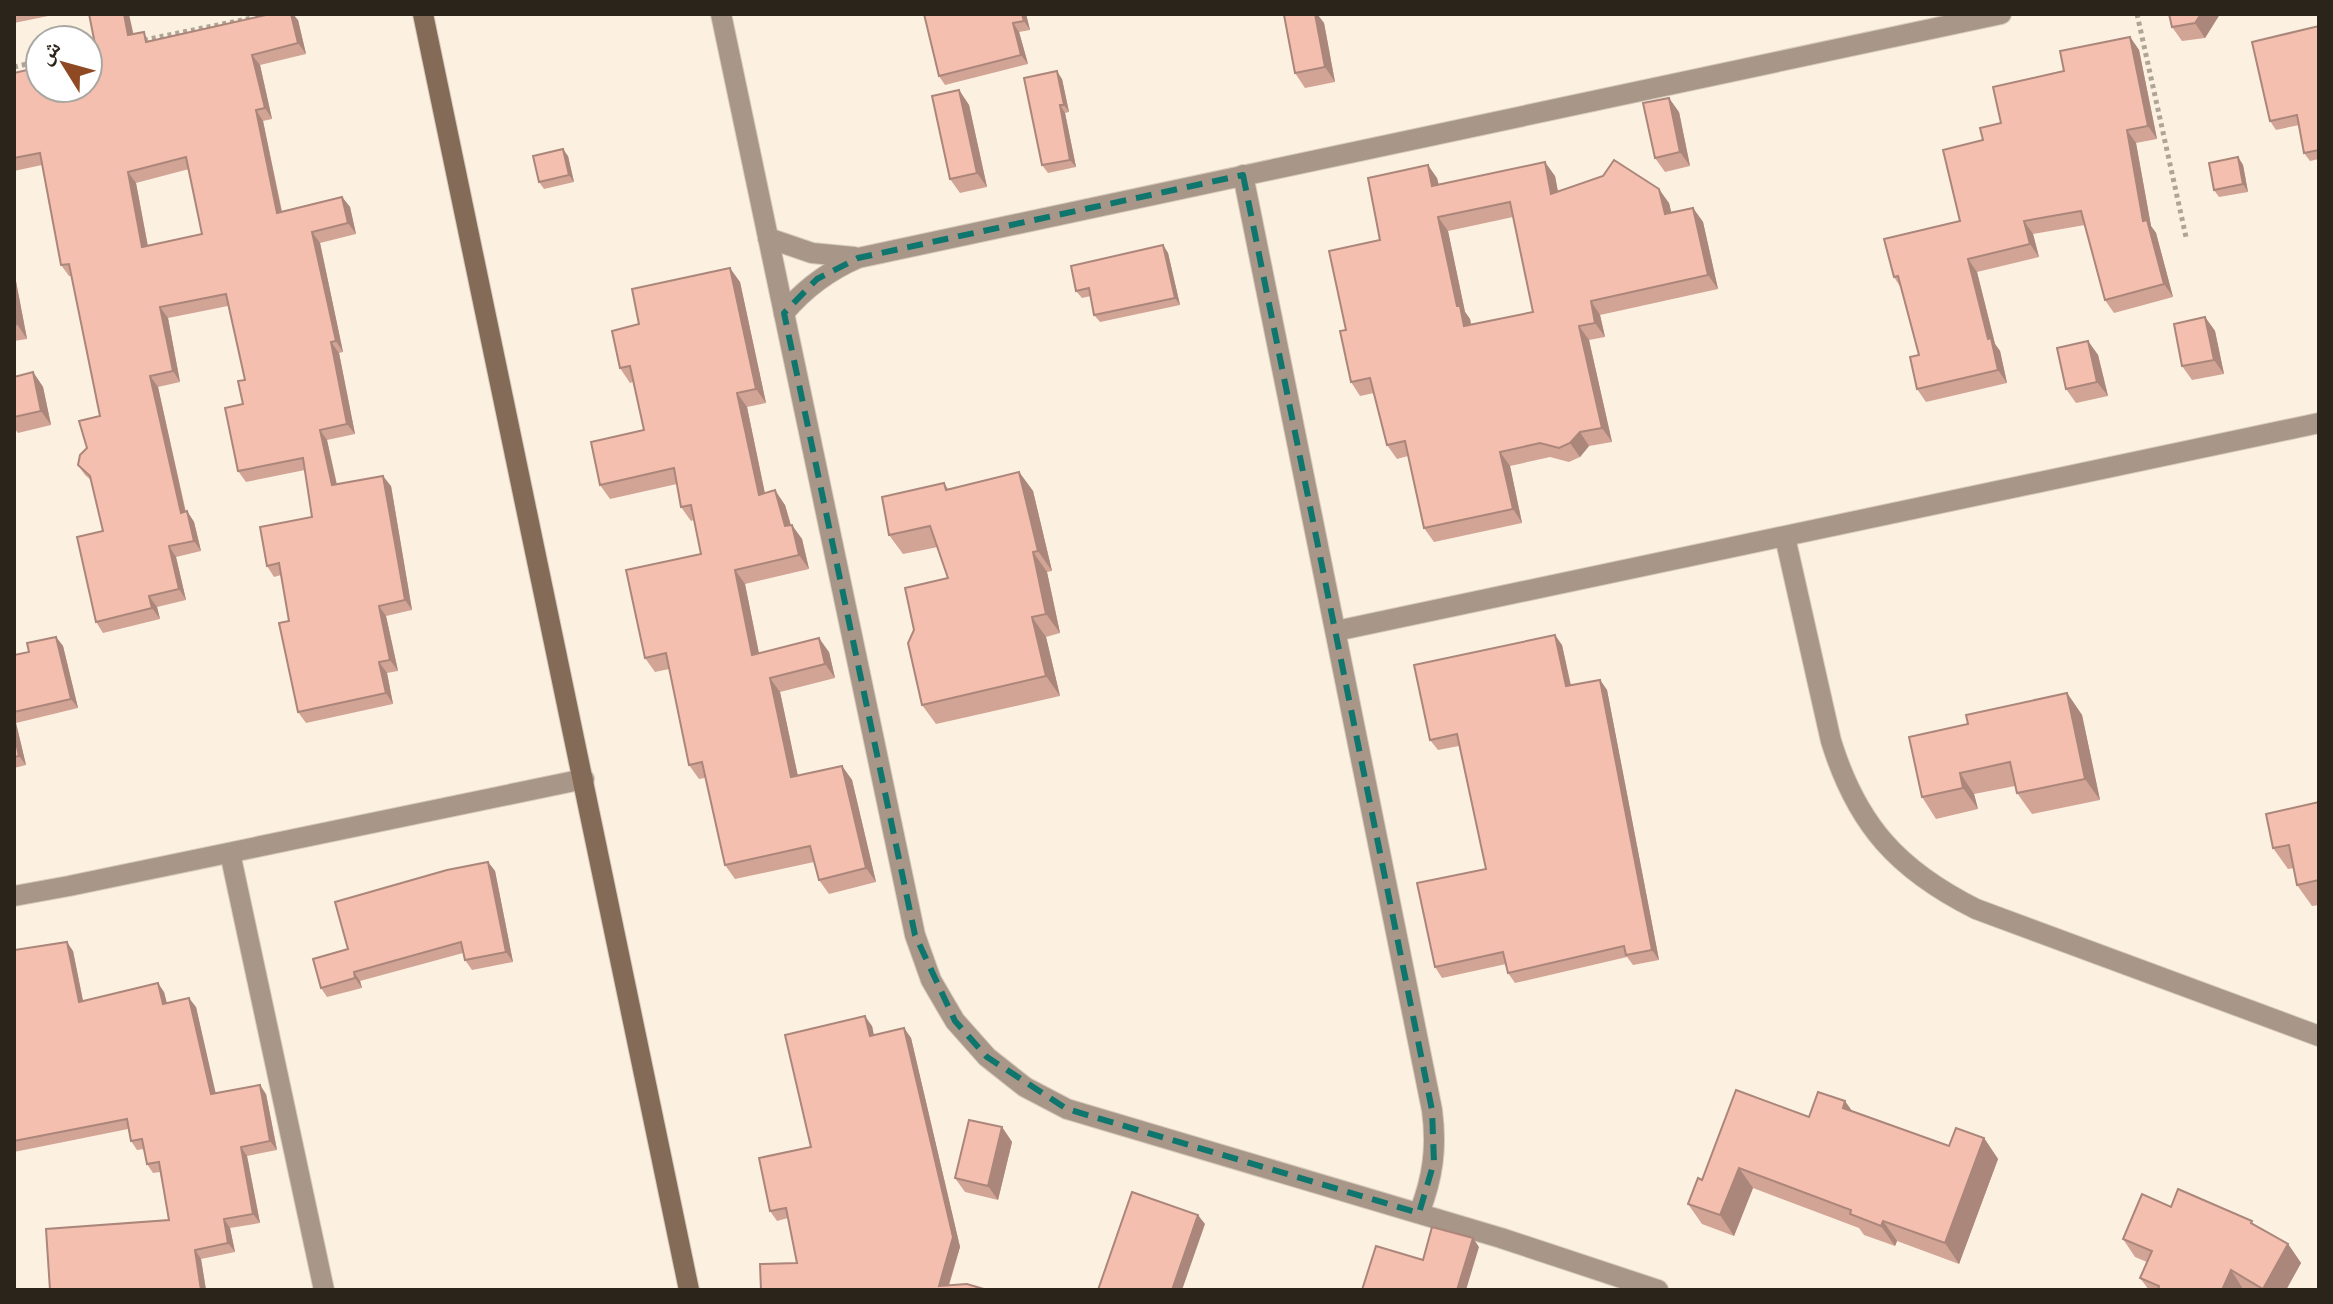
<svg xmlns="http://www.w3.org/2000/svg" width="2333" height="1304" viewBox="0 0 2333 1304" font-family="'Source Sans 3','Noto Naskh Arabic',sans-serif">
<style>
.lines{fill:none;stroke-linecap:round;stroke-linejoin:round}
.street-casing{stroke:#d6cbbc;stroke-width:22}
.secondary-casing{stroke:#d6cbbc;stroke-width:22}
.path{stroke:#afa597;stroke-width:5;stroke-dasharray:4 4;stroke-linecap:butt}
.street{stroke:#a89689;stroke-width:20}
.secondary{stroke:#846b57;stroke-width:20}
.wall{fill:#d2a496;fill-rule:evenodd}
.shaded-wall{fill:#ab867a}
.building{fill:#f4bfaf;stroke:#ab867a;stroke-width:2;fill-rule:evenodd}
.marked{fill:none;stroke:#0f766e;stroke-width:6;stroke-dasharray:16 10;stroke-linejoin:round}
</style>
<rect width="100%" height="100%" fill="#fcf0e0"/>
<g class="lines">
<g class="street-casing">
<g id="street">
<path d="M721,14l194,921 16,45 24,41 32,36 38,30 42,22 434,129 157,52"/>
<path d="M1243,175l189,935c5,37 1,68 -13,103"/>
<path d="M768,238l44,15 42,4"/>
<path d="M784,313c21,-25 44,-42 74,-55l1143,-244"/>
<path d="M1785,537l46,204c26,84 67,129 145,168l343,127"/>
<path d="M1336,631l983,-208"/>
<path d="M230,853l94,437"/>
<path d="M14,896l55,-10 515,-107"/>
</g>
</g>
<g class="secondary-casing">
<path id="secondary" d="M423,14l266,1276"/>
</g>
<g class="path">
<path d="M2137,14l49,223"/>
<path d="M144,40l108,-22"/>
<path d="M14,67l26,-6"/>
</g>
<use href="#street" class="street"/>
<use href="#secondary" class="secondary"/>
</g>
<g class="wall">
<path d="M14,14h44l-44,9z"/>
<path d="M1026,14l4,16 -11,2 9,32 -83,21 -6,-9z"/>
<path d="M1288,14h29l7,9 11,59 -30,6 -10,-15z"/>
<path d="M2169,14h51l-15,24 -23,3 -10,-14z"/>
<path d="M298,20l8,34 -46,11 12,54 -9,2 19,90 60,-14 8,10 6,27 -36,9 23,109 -4,1 16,81 -28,6 10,44 54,2 21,124 -26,6 12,55 -11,2 6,31 -87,19 -8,-11 -9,-91 -8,-46 -7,2 -7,-11 45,-49 -7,-47 -59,12 -8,-11 7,-91 -17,-74 -60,12 12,64 -22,5 28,125 1,-1 7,11 7,29 -25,6 10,43 -29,7 3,12 -57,14 -7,-11 7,-91 -11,-50 -7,-6 -7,-10 9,-17 13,-32 -28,-140h-3l-8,-11 -19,-100 -28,6v-98l26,15 56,-39 37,-15 17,7zM189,169l13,65 -54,12 -12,-63z"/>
<path d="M2319,26v133l-9,2 -6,-8 -5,-28 -23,5 -6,-9z"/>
<path d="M2130,37l9,13 18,89 -21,4 15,83 5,7 17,64 -59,16 -9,-13 -20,-75 -52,9 6,23 -62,15 18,72 5,7 7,32 -81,19 -9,-13 2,-34 -18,-67 -7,-11 66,-56 23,-81 18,-17 63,-52z"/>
<path d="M1062,79l7,33 -4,1 11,54 -28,6 -6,-8z"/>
<path d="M959,90l10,15 18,82 -27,6 -10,-14z"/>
<path d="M1679,112l11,54 -25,6 -10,-14z"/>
<path d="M568,156l6,26 -30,7 -5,-7z"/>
<path d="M2238,157l5,8 5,27 -29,5 -5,-7z"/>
<path d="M1555,176l3,16 111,11 2,9 22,-4 10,14 15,67 -118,26 5,22 -16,3 23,102 -23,4 -9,11 -11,5 -19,-5 -40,9 12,57 -88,19 -10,-14 -16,-72 -11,3 -10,-14 -13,-52 -14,3 -9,-14 29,-142 57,-62 2,7zM1513,217l20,95 -62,13 -1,-6 -5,-7 -17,-81z"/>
<path d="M1163,245l5,8 12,52 -80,17 -6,-7 -3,-19 -9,2 -6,-7z"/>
<path d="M14,271l13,68 -13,2z"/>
<path d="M740,282l26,121 -19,4 18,86 20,12 6,20 11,14 7,30 -64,15 14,69 70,-1 6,26 -55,14 18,84 44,-10 10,14 24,102 -47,12 -10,-14 -5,-18 -79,17 -10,-14 -20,-87 -6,1 -10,-14 -20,-96 -14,3 -10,-14 56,-104 -7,-34 -3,1 -10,-14 -4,-23 -67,15 -10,-14 44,-55 -11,-48 -3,1 -10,-15 19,-44z"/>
<path d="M2205,317l10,14 9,43 -32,6 -10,-14z"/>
<path d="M2088,341l10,14 10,41 -32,7 -10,-14z"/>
<path d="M33,372l10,15 8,38 -33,8 -4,-5v-51z"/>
<path d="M1019,472l14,19 19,80 -5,1 13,61 -14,4 14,59 -124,28 -14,-19 26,-127 -10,-31 -35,7 -14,-19 55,-52 5,7z"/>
<path d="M56,637l7,9 15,62 -62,15 10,42 -12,3v-113l15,-3z"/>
<path d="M1562,645l9,40 29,-5 7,10 52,270 -26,5 -6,-8 -112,26 -7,-10 -2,-9 -64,14 -7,-11 51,-98 -27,-123 -21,4 -8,-10z"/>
<path d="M2067,693l15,22 18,85 -68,14 -15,-21 -2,-7 -41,8 4,15 -42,10 -14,-22 46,-73z"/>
<path d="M2319,802v103l-7,1 -15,-21 -3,-17 -6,1 -15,-21z"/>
<path d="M488,862l7,9 18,91 -41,8 -7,-10 -2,-7 -103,28 2,7 -35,9 -6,-9 27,-39z"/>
<path d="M14,950l59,1 10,50 81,-9 3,11 29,4 19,87h51l11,56 -30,6 13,67 -30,5 5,24 -34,7 5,31h-156l119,-70 -9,-48 -7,1 -6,-9 -3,-15 -7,1 -6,-9 -3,-12 -114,23z"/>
<path d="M872,1026l2,9 30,-7 7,10 49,209 -11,39 38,4h-226l36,-27 -9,-45 -11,3 -7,-10 41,-64z"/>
<path d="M1853,1112l96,34 35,-8 14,21 -39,105 -62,-23 -2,5 -31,-11 -5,-7 -106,-40 -19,48 -32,-12 -14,-20 14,-24 107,-63z"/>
<path d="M1002,1127l10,15 -14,58 -33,-8 -10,-14z"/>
<path d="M2171,1207l84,19 33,18 13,19 -15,27h-40l-3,-1v1h-94l-9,-12 7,-16 -12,-5 -12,-18z"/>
</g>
<g class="shaded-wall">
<path d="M124,14h5l7,32 -8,-11z"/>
<path d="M291,14h2l5,6 8,34 -8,-11z"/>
<path d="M1022,14h4l4,16 -6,-9z"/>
<path d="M1315,14h2l7,9 11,59 -10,-15z"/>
<path d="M2201,14h19l-15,24 -10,-15z"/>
<path d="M1013,23l6,9 9,32 -7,-9z"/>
<path d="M2130,37l9,13 18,89 -9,-13z"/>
<path d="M252,55l8,10 12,54 -7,-11z"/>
<path d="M1057,71l5,8 7,33 -5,-7z"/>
<path d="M959,90l10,15 18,82 -10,-14z"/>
<path d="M1669,98l10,14 11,54 -10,-14z"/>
<path d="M1060,105l5,8 11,54 -6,-7z"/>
<path d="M256,110l7,11 21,103 -7,-11z"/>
<path d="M2127,130l9,13 15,83 5,7 17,64 -9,-13 -21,-63z"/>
<path d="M563,149l5,7 6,26 -5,-7z"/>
<path d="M2238,157l5,8 5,27 -5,-8z"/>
<path d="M1545,162l10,14 6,32 -10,-14z"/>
<path d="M1428,165l9,13 5,22 -10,-14z"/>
<path d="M128,172l8,11 14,75 -8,-11z"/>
<path d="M1659,189l10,14 6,24 -10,-13z"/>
<path d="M342,197l8,10 6,27 -8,-11z"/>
<path d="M1693,208l10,14 15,67 -10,-14z"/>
<path d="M1438,217l10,14 17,81 5,7 4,21 -10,-14 -7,-20z"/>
<path d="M2024,221l9,13 6,23 -9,-13z"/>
<path d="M312,232l8,11 23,109 -7,-11z"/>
<path d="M1163,245l5,8 12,52 -5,-7z"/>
<path d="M1968,259l9,13 18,72 5,7 7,32 -9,-13 -10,-31z"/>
<path d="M730,268l10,14 26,121 -10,-14z"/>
<path d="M14,271l13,68 -10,-15 -3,-15z"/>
<path d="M1591,301l9,14 5,22 -10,-14z"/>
<path d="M160,307l8,11 12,64 -7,-11z"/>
<path d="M2205,317l10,14 9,43 -10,-14z"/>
<path d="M1579,326l10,14 23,102 -10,-14z"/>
<path d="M2088,341l10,14 10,41 -11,-14z"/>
<path d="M331,342l8,11 16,81 -8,-10z"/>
<path d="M33,372l10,15 8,38 -10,-14z"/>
<path d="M150,376l8,11 30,137 -7,-11z"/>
<path d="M737,393l10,14 21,102 -9,-14z"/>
<path d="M320,430l7,10 12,56 -7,-11z"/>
<path d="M1580,432l9,14 -9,11 -10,-14z"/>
<path d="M1500,452l10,14 12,57 -9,-14z"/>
<path d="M1019,472l14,19 19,80 -14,-20z"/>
<path d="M383,476l8,10 21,124 -7,-10z"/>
<path d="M775,490l10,15 10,35 -10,-14z"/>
<path d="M187,511l7,11 7,29 -7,-10z"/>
<path d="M792,525l10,14 7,30 -10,-14z"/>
<path d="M169,546l7,11 10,43 -7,-11z"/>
<path d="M1033,552l14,20 13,61 -14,-19z"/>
<path d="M735,570l10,14 17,85 -10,-14z"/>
<path d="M149,596l8,11 3,12 -8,-11z"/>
<path d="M379,606l7,10 12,55 -8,-11z"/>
<path d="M1032,617l14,20 14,59 -14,-20z"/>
<path d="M1555,635l7,10 11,52 -7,-11z"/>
<path d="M56,637l7,9 15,62 -7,-9z"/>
<path d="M819,638l10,14 6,26 -10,-14z"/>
<path d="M379,662l8,11 6,31 -7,-11z"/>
<path d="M770,678l10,14 21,99 -10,-14z"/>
<path d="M1600,680l7,10 52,270 -7,-10z"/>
<path d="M2067,693l15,22 18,85 -15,-21z"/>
<path d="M14,719l2,4 10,42 -7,-9 -5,-23z"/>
<path d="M842,766l10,14 24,102 -10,-14z"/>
<path d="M1960,773l14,21 4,15 -15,-21z"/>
<path d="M488,862l7,9 18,91 -7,-10z"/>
<path d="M67,942l6,9 12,60 -6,-9z"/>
<path d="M354,972l6,9 2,7 -7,-10z"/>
<path d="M158,983l6,9 5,21 -6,-9z"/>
<path d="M189,998l7,9 22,96 -7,-9z"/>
<path d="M865,1016l7,10 4,20 -6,-10z"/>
<path d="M904,1028l7,10 49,209 -13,43 -8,-4z"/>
<path d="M260,1085l6,9 11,56 -7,-9z"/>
<path d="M1845,1101l15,21 -17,-14z"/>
<path d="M1002,1127l10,15 -14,58 -10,-14z"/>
<path d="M1984,1138l14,21 -39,105 -14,-21z"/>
<path d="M241,1147l6,9 13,67 -7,-9z"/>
<path d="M1739,1168l14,20 -19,48 -14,-21z"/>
<path d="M1198,1215l7,9 -23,66h-10z"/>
<path d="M224,1219l6,9 5,24 -7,-9z"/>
<path d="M1883,1221l14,20 -2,5 -14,-20z"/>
<path d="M1473,1238l6,9 -13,43h-9z"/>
<path d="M2288,1244l13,19 -15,27h-22l-1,-1z"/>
<path d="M195,1250l6,9 5,31h-5z"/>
<path d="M2231,1270l12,19v1h-21z"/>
</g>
<g class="building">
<path d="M89,14h35l4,21 16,-3 2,10 124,-28h21l7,29 -46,12 13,53 -9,2 21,103 65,-16 6,26 -36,9 24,109 -5,1 16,82 -27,6 12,55 51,-9 22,124 -26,6 11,54 -11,2 7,31 -88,19 -19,-89 10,-2 -10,-58 -12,3 -7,-39 52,-10 -9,-59 -65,13 -13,-63 18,-4 -5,-23 7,-1 -19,-86 -66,13 13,64 -23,5 31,137 6,-2 7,30 -25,5 10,43 -30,7 3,12 -56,14 -19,-85 26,-6 -13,-55 -12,-11 2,-10 7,-7 -8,-27 21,-5 -31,-152 -8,1 -21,-112 -26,5v-85l26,-6v21h48v-37l8,-2zM186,157l16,77 -60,13 -14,-75z"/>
<path d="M924,14h98l2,7 -11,2 8,32 -82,21z"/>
<path d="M1288,14h27l10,53 -30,6 -11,-58z"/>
<path d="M2169,14h32l-6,9 -23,4z"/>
<path d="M2319,26v124l-15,3 -7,-38 -27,6 -18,-79z"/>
<path d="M2130,37l18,89 -21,4 16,91 4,-1 17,64 -59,16 -24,-89 -57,10 6,23 -62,15 20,80 3,-1 7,32 -81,19 -7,-32 9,-2 -21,-79 -4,1 -10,-38 76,-18 -17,-71 40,-10 -3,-12 21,-5 -8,-36 71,-16 -4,-20z"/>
<path d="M1057,71l7,34h-4l10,55 -28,5 -18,-87z"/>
<path d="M959,90l18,83 -27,6 -18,-83z"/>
<path d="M1669,98l11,54 -25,6 -12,-55z"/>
<path d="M563,149l6,26 -30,7 -6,-26z"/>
<path d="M2238,157l5,27 -29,6 -5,-27z"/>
<path d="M1614,160l45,29 6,25 28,-6 15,67 -117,26 4,22 -16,3 23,102 -22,4 -10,11 -11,5 -19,-5 -40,9 13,57 -89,19 -19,-87 -18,4 -17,-67 -19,4 -11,-51 6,-1 -17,-79 51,-11 -12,-62 60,-13 4,21 113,-24 6,32 52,-18zM1510,202l23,110 -69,14 -4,-20h-3l-19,-89z"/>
<path d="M1163,245l12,53 -81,17 -5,-27 -13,3 -5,-25z"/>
<path d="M730,268l26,121 -19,4 22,102 16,-5 10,36 7,-1 7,30 -64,15 17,85 67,-17 6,26 -55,14 21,99 51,-11 24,102 -47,12 -9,-34 -85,19 -23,-103 -13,3 -23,-112 -21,5 -19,-88 75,-16 -10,-49 -10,2 -7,-39 -74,17 -9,-43 53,-12 -14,-64 -10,2 -8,-37 27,-7 -7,-35z"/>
<path d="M14,309l3,15 -3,1z"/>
<path d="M2205,317l9,43 -32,6 -8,-42z"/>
<path d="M2088,341l9,41 -31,7 -9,-41z"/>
<path d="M33,372l8,39 -27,6v-40z"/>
<path d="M1019,472l19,79 -5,1 13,62 -14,3 14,59 -124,29 -14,-62 6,-13 -9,-42 43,-10 -18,-52 -41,9 -7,-38 62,-14 2,7z"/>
<path d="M1555,635l11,51 34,-6 52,270 -26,5 -2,-9 -116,27 -5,-21 -68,15 -18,-84 69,-14 -29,-135 -27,6 -16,-75z"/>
<path d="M56,637l15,62 -57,13v-57l15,-3 -2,-9z"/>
<path d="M2067,693l18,86 -68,14 -7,-31 -50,11 3,15 -41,9 -13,-60 59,-13 -2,-9z"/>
<path d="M14,733l5,23 -5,1z"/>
<path d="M2319,802v78l-22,5 -8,-40 -16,3 -7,-34z"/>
<path d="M488,862l18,90 -41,8 -4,-18 -107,30 1,6 -34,10 -8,-29 35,-10 -13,-47 112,-32z"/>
<path d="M67,942l12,60 79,-19 5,21 26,-6 22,96 49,-9 10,56 -29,6 12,67 -29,5 4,24 -33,7 6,40h-151l-4,-61 123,-9 -10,-58 -12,2 -5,-25 -11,2 -4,-22 -113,22v-191z"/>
<path d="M865,1016l5,20 34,-8 49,209 -14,49 28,-2 20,6h-226l-1,-26 37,-1 -11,-55 -16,3 -11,-53 52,-11 -26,-112z"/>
<path d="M1736,1090l73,27 9,-25 27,9 -2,7 106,38 7,-18 28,10 -39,105 -62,-22 -2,5 -31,-12 1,-4 -112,-42 -19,47 -32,-11 10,-26 4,2z"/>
<path d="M969,1120l33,7 -14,59 -33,-8z"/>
<path d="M2178,1189l74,32 -1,2 37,21 -25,45 -32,-19 -9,20h-64l1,-4 -19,-8 12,-27 -29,-12 19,-45 29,13z"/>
<path d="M1132,1192l66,23 -26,75h-74z"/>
<path d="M1432,1227l41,11 -16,52h-95l14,-44 47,14z"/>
</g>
<path class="marked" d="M1243,175l189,935 2,52 -15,51 -352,-104 -80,-52 -32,-36 -40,-86 -131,-622 33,-34 41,-21z"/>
<rect width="2333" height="1304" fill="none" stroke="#2b241a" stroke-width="32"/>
<g transform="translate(64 64) rotate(307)"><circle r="38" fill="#ffffff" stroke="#aaa7a3" stroke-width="2"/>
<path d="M0-6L14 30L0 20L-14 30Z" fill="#8f4923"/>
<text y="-12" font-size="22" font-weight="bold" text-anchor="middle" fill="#2b241a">ش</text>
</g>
</svg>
